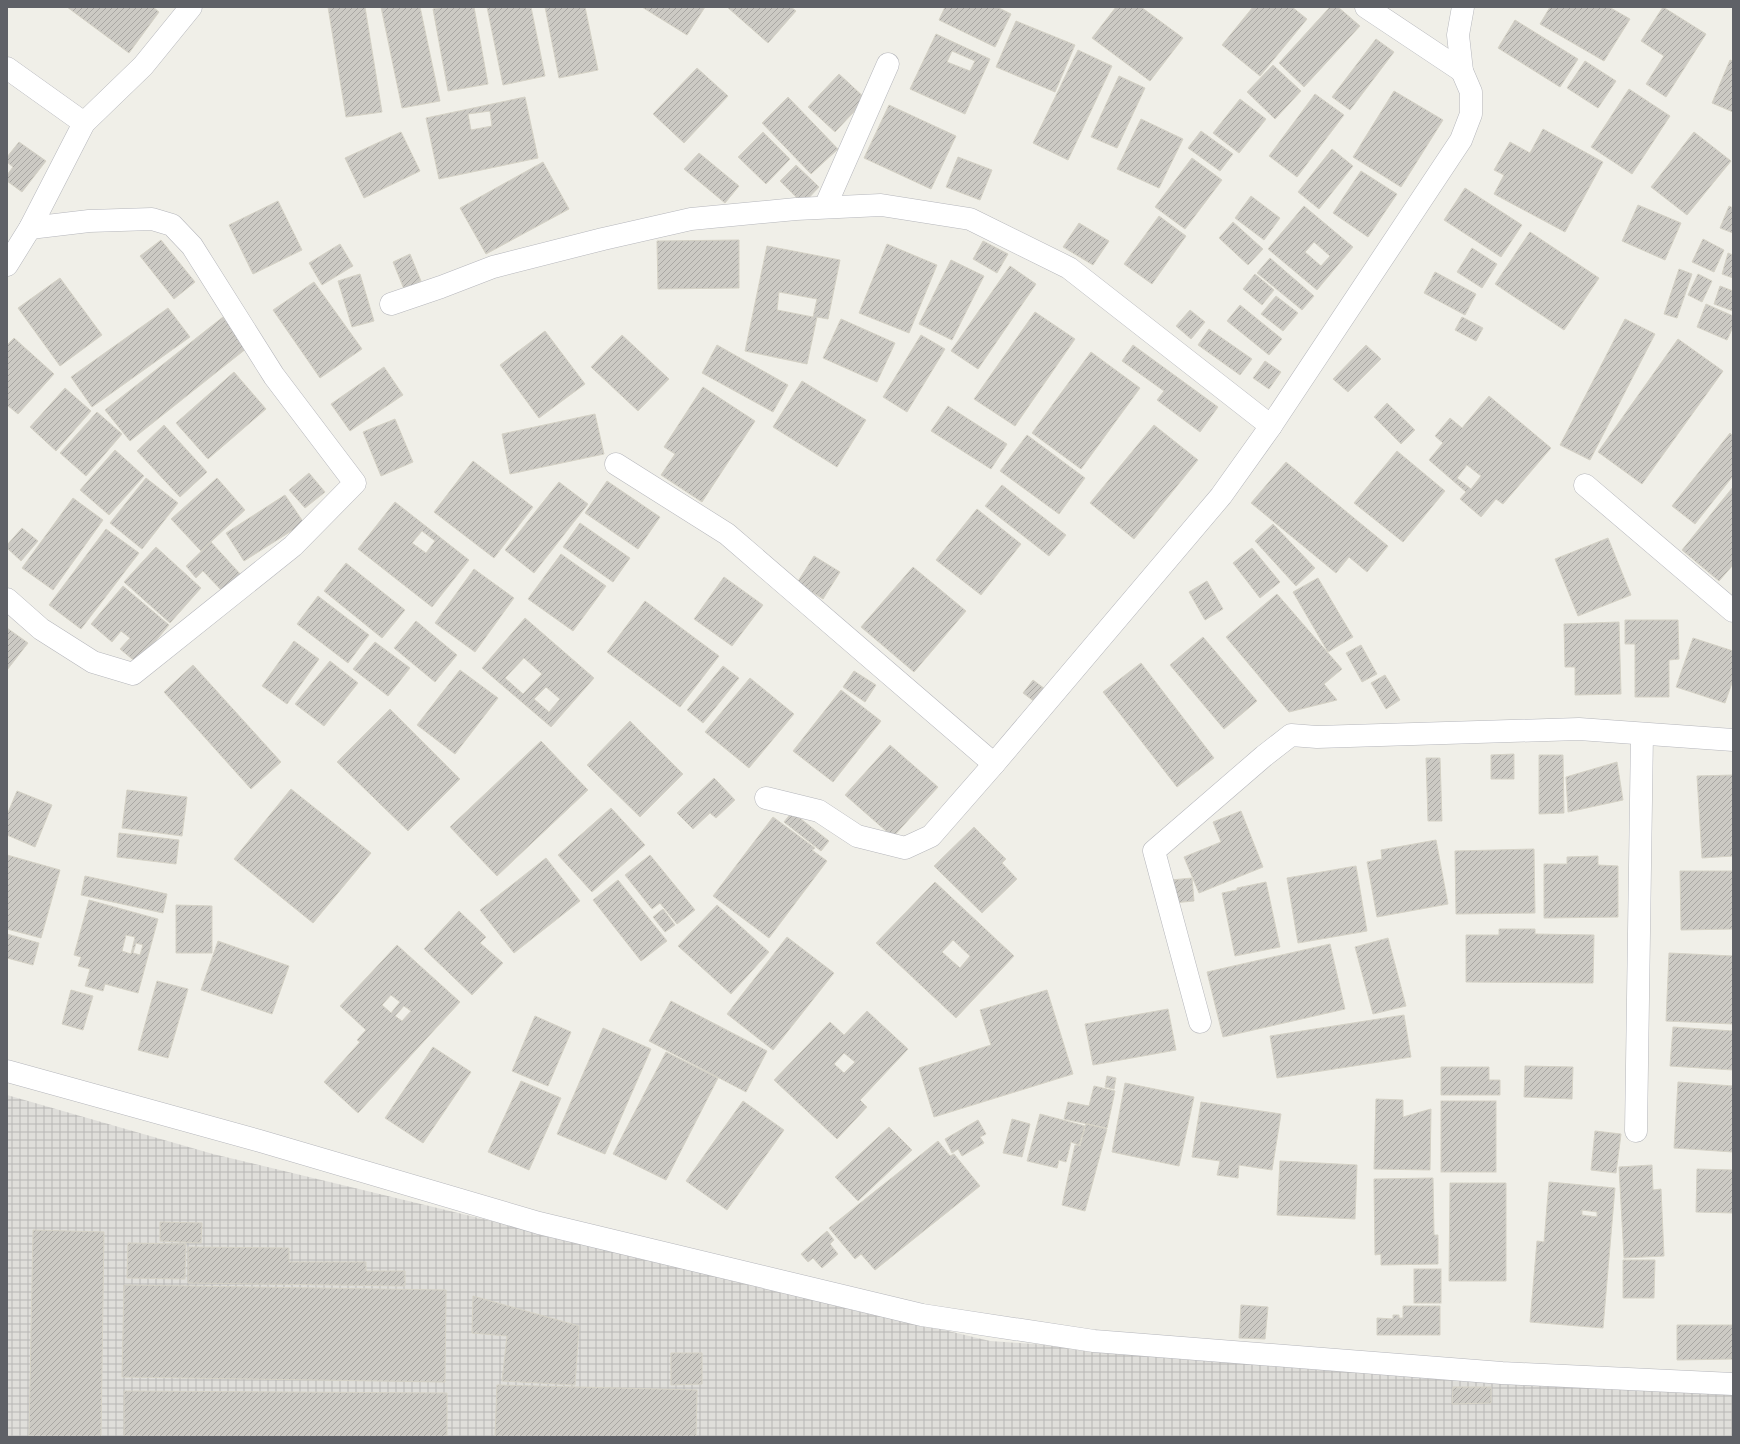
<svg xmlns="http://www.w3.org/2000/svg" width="1740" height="1444" viewBox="0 0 1740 1444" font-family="'Noto Sans',sans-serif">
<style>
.industrial{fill:url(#industrial-grid)}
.building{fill:url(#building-hatch);stroke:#d5d2c6;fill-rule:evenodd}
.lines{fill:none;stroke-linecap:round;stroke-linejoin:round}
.minor-casing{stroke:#b5b6bb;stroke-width:23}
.minor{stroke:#fff;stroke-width:22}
</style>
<defs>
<pattern id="industrial-grid" width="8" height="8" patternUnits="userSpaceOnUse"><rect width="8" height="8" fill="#dfdeda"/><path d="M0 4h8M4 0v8" fill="none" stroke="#b8b7b5"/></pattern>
<pattern id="building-hatch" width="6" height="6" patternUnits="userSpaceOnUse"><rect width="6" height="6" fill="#cccac4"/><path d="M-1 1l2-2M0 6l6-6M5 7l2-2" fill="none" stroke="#a9a7a3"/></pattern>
</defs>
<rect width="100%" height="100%" fill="#f0efe8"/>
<path class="industrial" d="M7,1095l206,59 777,187 743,53v43h-1726z"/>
<g class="building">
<path d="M67,7h86l6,5 -30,41z"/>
<path d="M328,7h37l17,105 -36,5z"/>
<path d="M381,7h39l20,94 -38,7z"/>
<path d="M443,7h31l14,77 -40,7 -15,-82z"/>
<path d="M487,7h44l14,69 -42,9z"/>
<path d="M545,7h40l13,63 -39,8z"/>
<path d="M642,7h63l-18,28z"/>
<path d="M727,7h64l5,4 -28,32z"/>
<path d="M945,7h52l14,7 -16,33 -56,-27z"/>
<path d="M1116,7h25l42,31 -33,43 -58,-43z"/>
<path d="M1253,7h39l15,12 -47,57 -38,-31z"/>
<path d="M1330,7h8l22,19 -56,61 -25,-24z"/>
<path d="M1550,7h59l21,12 -26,42 -64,-37z"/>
<path d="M1663,7l43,27 -40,63 -20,-13 18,-28 -23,-15z"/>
<path d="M1515,20l63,39 -18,28 -62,-39z"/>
<path d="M1016,21l59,24 -20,47 -59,-25z"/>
<path d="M936,34l54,25 -25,55 -55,-25zM952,51l23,10 -5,10 -23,-9z"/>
<path d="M1376,39l18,13 -44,58 -18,-13z"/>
<path d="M1078,50l34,16 -44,94 -35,-17z"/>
<path d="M1730,60l3,1v51l-21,-9z"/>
<path d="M1585,61l31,20 -18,27 -31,-20z"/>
<path d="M1273,65l28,26 -26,28 -28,-27z"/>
<path d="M697,68l31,28 -44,47 -31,-29z"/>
<path d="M839,74l27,25 -31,33 -27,-25z"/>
<path d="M1119,76l26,12 -28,60 -26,-11z"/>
<path d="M1629,89l41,27 -38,58 -41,-27z"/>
<path d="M1394,91l49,29 -42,67 -48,-30z"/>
<path d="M1315,94l29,21 -47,62 -28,-21z"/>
<path d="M525,97l13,61 -99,21 -13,-61zM490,111l2,15 -21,4 -3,-16z"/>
<path d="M788,97l50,52 -27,25 -49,-51z"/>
<path d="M1240,99l26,20 -27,34 -26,-20z"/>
<path d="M889,105l67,31 -25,53 -67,-31z"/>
<path d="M1141,119l42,20 -24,49 -42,-19z"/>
<path d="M1543,129l60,33 -38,70 -71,-38 10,-19 -10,-5 16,-28 20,11z"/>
<path d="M1201,131l32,23 -13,17 -32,-23z"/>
<path d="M401,132l19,39 -56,27 -19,-40z"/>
<path d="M763,132l27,27 -24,25 -28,-27z"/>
<path d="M1694,132l37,29 -44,54 -36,-28z"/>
<path d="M19,142l27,19 -24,31 -15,-11v-6l6,-8 -6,-5v-5z"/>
<path d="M1332,149l21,17 -34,43 -21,-17z"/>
<path d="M699,153l40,33 -14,17 -41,-34z"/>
<path d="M958,157l34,13 -12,30 -34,-13z"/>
<path d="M1192,158l30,22 -37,49 -30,-22z"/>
<path d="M543,162l26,47 -83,45 -26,-46z"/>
<path d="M796,165l23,22 -16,17 -23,-23z"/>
<path d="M1361,171l36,23 -29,43 -35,-24z"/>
<path d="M1465,188l57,37 -21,32 -57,-37z"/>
<path d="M1251,196l29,22 -16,22 -29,-22z"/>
<path d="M278,201l24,49 -49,24 -24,-49z"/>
<path d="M1638,205l43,18 -16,37 -43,-19z"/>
<path d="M1304,206l49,41 -36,43 -49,-41zM1314,242l16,14 -9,10 -16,-14z"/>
<path d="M1729,206l4,2v25l-13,-5z"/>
<path d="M1159,216l27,20 -34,48 -28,-20z"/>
<path d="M1233,222l30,27 -15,16 -29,-27z"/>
<path d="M1079,223l30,18 -16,24 -30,-18z"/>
<path d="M1530,232l69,46 -35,52 -69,-46z"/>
<path d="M1703,239l21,11 -10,22 -22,-10z"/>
<path d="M161,240l34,42 -21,17 -34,-43z"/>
<path d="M739,240v48l-81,1 -1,-48z"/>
<path d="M983,241l25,13 -11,19 -24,-14z"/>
<path d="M340,244l13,22 -31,19 -13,-22z"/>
<path d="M887,244l50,21 -28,68 -50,-20z"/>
<path d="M767,246l73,14 -12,59 -11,-2 -10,47 -62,-13zM779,292l38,7 -4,18 -36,-7z"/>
<path d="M1472,248l25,16 -15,24 -25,-16z"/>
<path d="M1728,253l5,2v23l-11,-4z"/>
<path d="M410,254l11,27 -17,8 -11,-27z"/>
<path d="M1270,258l44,38 -12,14 -45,-37z"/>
<path d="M951,260l33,16 -32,64 -33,-16z"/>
<path d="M1010,266l26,18 -58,85 -27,-18z"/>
<path d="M1679,269l13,5 -15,44 -13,-4z"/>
<path d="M1435,272l41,22 -11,21 -41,-22z"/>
<path d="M360,274l14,47 -22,6 -14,-46z"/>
<path d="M1255,274l19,16 -12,15 -19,-16z"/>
<path d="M1698,274l14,7 -10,21 -14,-7z"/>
<path d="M60,278l42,57 -42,31 -42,-58z"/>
<path d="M314,282l48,67 -42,29 -47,-68z"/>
<path d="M1720,286l13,5v20l-19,-7z"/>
<path d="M1276,296l22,17 -15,18 -22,-17z"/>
<path d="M1706,304l27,12v11l-6,13 -30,-13z"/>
<path d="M1240,305l42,34 -13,16 -42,-34z"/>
<path d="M168,308l22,29 -98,70 -21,-30z"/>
<path d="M1190,310l15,12 -14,17 -15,-13z"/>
<path d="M1035,312l40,27 -60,87 -41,-27z"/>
<path d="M223,317l24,31 -117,93 -25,-31z"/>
<path d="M1462,317l21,11 -7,13 -21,-11z"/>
<path d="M841,319l54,24 -18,39 -54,-24z"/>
<path d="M1625,319l30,15 -65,126 -30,-15z"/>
<path d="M1209,329l43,30 -12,16 -42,-30z"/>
<path d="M545,331l40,53 -46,34 -39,-53z"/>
<path d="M622,335l47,44 -31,32 -47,-44z"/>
<path d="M921,335l24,14 -38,63 -24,-15z"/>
<path d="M14,338l40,36 -36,40 -11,-9v-60z"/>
<path d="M1678,339l45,32 -81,113 -44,-32z"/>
<path d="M717,345l71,40 -15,27 -71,-39z"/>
<path d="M1133,345l85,62 -18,25 -43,-32 7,-9 -42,-30z"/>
<path d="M1366,345l15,14 -33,33 -15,-13z"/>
<path d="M1091,352l49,36 -59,81 -49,-36z"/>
<path d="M1265,361l16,11 -12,17 -16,-11z"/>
<path d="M384,367l19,28 -53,36 -19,-27z"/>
<path d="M234,372l32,37 -58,50 -32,-36z"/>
<path d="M802,381l64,39 -29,47 -64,-40z"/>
<path d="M703,387l52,34 -53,81 -41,-27 14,-21 -11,-7z"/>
<path d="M65,388l26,23 -35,40 -26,-24z"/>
<path d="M1489,396l62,52 -48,56 -7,-5 -15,18 -21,-18 6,-7 -37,-32 14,-17 -8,-7 15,-18 12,10zM1467,465l14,11 -10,13 -14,-11z"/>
<path d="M1387,403l28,27 -14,14 -27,-27z"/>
<path d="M948,406l59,38 -16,25 -60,-38z"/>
<path d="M97,412l25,22 -36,42 -26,-23z"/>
<path d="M595,414l9,40 -94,20 -8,-40z"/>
<path d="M395,419l18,43 -32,14 -18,-44z"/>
<path d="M164,425l43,47 -27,25 -43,-46z"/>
<path d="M1154,425l44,35 -64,79 -44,-36z"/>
<path d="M1730,433l3,3v40l-38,48 -23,-18z"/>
<path d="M1027,435l58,43 -26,36 -59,-43z"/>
<path d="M115,450l29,26 -35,39 -29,-25z"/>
<path d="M1397,451l48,40 -42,51 -49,-39z"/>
<path d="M473,461l60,46 -39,51 -60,-46z"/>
<path d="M1286,462l102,84 -21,26 -18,-15 -13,16 -85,-70z"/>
<path d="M309,473l16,19 -20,16 -16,-18z"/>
<path d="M146,478l32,25 -36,46 -32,-26z"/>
<path d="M217,478l28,32 -44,41 -30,-32z"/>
<path d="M607,481l53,36 -22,32 -53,-36z"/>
<path d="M559,482l29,22 -54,69 -29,-23z"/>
<path d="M1002,485l64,50 -17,21 -64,-50z"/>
<path d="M1733,487v78l-14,16 -37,-31z"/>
<path d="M285,495l19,28 -60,38 -18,-28z"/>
<path d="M73,498l30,22 -50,70 -31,-22z"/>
<path d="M395,502l74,58 -37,47 -74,-58zM422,531l13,10 -9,12 -14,-10z"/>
<path d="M977,509l44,35 -40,51 -45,-35z"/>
<path d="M580,523l50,35 -17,24 -50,-35z"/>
<path d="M1273,524l42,44 -19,18 -41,-45z"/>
<path d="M22,528l16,13 -17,20 -14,-13v-3z"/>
<path d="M106,529l33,24 -58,76 -32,-24z"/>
<path d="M1608,538l23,57 -53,21 -23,-57z"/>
<path d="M211,542l31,34 -18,17 -21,-22 -7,7 -10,-12z"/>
<path d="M156,547l45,41 -31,35 -46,-41z"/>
<path d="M1252,548l28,34 -20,16 -27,-35z"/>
<path d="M561,554l45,32 -33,45 -45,-32z"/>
<path d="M814,556l26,16 -17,27 -26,-16z"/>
<path d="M346,563l59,47 -23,28 -58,-47z"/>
<path d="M913,567l53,44 -52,61 -53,-45z"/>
<path d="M474,569l40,29 -39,54 -40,-29z"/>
<path d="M724,577l39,28 -31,41 -38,-27z"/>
<path d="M1318,578l35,59 -25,15 -35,-60z"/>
<path d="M1207,581l16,28 -18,11 -16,-28z"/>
<path d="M123,586l46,39 -32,38 -17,-14 10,-11 -9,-7 -9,11 -21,-18z"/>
<path d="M1277,594l65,75 -18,15 13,16 -48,12 -63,-75z"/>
<path d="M318,596l51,39 -21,28 -51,-39z"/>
<path d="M645,601l74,55 -39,51 -73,-55z"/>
<path d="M525,618l69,60 -43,49 -69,-59zM524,658l18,16 -19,20 -18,-16zM546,687l14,12 -11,13 -15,-13z"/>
<path d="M1625,620h53l1,39 -10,1v37h-34v-53h-10z"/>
<path d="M416,621l41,34 -22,27 -41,-34z"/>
<path d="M1619,622l2,72 -46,1v-28h-10l-1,-43z"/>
<path d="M7,628l21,15 -21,27z"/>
<path d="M1203,637l54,64 -33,28 -54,-64z"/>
<path d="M1693,638l40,13v29l-8,23 -49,-16z"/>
<path d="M294,641l25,18 -32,45 -25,-18z"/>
<path d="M375,642l35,26 -22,28 -35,-27z"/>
<path d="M1361,645l16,29 -15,8 -16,-29z"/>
<path d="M330,661l28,22 -34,43 -29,-22z"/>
<path d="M1141,663l73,95 -37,29 -74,-95z"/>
<path d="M193,665l88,97 -30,27 -87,-97z"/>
<path d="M723,666l16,12 -36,45 -16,-13z"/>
<path d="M460,670l38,28 -43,56 -38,-29z"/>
<path d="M854,671l22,14 -11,17 -22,-15z"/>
<path d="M1385,675l15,25 -14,9 -15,-26z"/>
<path d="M750,678l44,36 -45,54 -44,-36z"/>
<path d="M1033,680l16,12 -10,13 -16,-12z"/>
<path d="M841,690l40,31 -48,61 -40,-31z"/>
<path d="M390,709l70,70 -52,52 -71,-69z"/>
<path d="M630,721l53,53 -43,43 -53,-52z"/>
<path d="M541,741l47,49 -91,86 -47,-49z"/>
<path d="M890,745l48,42 -45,50 -48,-42z"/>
<path d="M1514,754v25h-23v-24z"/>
<path d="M1539,755h24l1,58 -25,1z"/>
<path d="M1426,758h14l2,63h-14z"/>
<path d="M1617,762l6,38 -55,12 -2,-35z"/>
<path d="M1733,775v81l-31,2 -5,-82z"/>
<path d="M714,778l21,22 -19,18 -6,-5 -17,16 -16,-16z"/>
<path d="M291,789l80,64 -58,70 -79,-64z"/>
<path d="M127,790l60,7 -5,39 -60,-8z"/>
<path d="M17,791l35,14 -17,42 -28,-12v-20z"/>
<path d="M611,808l34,37 -53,47 -34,-37z"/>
<path d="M1241,811l22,56 -64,26 -15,-36 37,-15 -8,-20z"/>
<path d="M792,812l37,29 -8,10 -37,-29z"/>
<path d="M773,817l42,31 -3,2 15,11 -58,77 -56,-42z"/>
<path d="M974,827l32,32 -4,4 15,16 -35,34 -48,-47z"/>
<path d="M119,833l60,7 -3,24 -59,-7z"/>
<path d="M1436,840l12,64 -71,13 -10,-55 15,-3 -1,-9z"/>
<path d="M1534,849l1,64 -79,1 -1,-63z"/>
<path d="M7,855l53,15 -19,68 -34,-9z"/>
<path d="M650,855l45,55 -18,14 -17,-21 -8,6 -27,-34z"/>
<path d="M1598,856v9l20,1v51l-74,1v-54h23v-7z"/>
<path d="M546,858l34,43 -66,52 -34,-43z"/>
<path d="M1356,866l11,65 -69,12 -11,-65z"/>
<path d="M1680,871h53v58l-52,1z"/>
<path d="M85,876l82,18 -4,19 -82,-18z"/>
<path d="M1192,878l2,23 -21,2 -2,-23z"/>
<path d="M618,880l49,61 -26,20 -48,-61z"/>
<path d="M935,882l79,74 -58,62 -80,-75zM953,940l17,16 -10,12 -18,-16z"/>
<path d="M1266,882l14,65 -45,9 -13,-63 15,-3v-2z"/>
<path d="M89,900l69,19 -20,74 -33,-9 -2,7 -18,-5 5,-17 -12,-3 3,-9 -7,-2zM126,935l9,2 -4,17 -9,-3zM136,943l7,2 -3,10 -7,-2z"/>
<path d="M176,905l36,1v47h-36z"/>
<path d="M717,905l52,47 -38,42 -53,-48z"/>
<path d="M663,909l12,16 -10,7 -12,-15z"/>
<path d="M459,911l27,26 -6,6 23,20 -31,32 -48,-46z"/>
<path d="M1499,929h36v5l59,1 -1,48 -127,-1v-47h33z"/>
<path d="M7,934l32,9 -6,22 -26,-7z"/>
<path d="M787,937l47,36 -61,77 -46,-36z"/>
<path d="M1388,938l18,68 -33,8 -18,-67z"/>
<path d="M218,941l71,25 -17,48 -71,-24z"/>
<path d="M1330,944l15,65 -122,28 -16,-65z"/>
<path d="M397,945l63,57 -102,111 -34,-31 36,-40 -3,-2 9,-10 -26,-24zM391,995l9,7 -9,11 -9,-8zM404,1006l7,5 -9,10 -7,-5z"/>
<path d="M1669,953l64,3v68l-67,-3z"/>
<path d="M157,981l31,8 -20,69 -30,-8z"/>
<path d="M71,990l22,6 -10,34 -21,-6z"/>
<path d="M1047,990l26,84 -139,43 -15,-49 72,-23 -11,-35z"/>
<path d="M671,1001l96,50 -21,41 -97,-51z"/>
<path d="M1168,1009l8,41 -83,15 -8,-41z"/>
<path d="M867,1011l41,38 -48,51 7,7 -30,32 -63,-59 56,-58 14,13zM844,1053l11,9 -11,11 -10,-9z"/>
<path d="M1404,1015l7,42 -134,21 -7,-42z"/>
<path d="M535,1016l36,16 -23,54 -36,-15z"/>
<path d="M1673,1027l60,4v39l-63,-4z"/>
<path d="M603,1028l48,21 -46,105 -48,-20z"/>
<path d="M433,1047l38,25 -48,71 -38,-25z"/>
<path d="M666,1052l52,26 -52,102 -53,-26z"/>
<path d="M1525,1066l48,1 -1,32 -48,-2z"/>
<path d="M1441,1067h48v13h11v15h-59z"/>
<path d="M1107,1076l9,2 -2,11 -9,-2z"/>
<path d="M521,1081l40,17 -32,72 -41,-18z"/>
<path d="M1678,1082l55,4v66l-59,-4z"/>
<path d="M1125,1083l69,14 -15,69 -67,-14z"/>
<path d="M1094,1086l21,5 -8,37 -43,-9 4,-17 21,4z"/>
<path d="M1376,1099l27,1v17l28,-8 -1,61 -56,-1z"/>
<path d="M743,1101l41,29 -57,80 -41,-29z"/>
<rect x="1441" y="1101" width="55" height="71"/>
<path d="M1201,1102l80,12 -9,56 -33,-5 -1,13 -21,-3 3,-14 -28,-4z"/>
<path d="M1040,1114l45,12 -6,19 -8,-3 -5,20 -7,-2 -2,8 -30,-7z"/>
<path d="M1012,1119l18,5 -8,33 -19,-4z"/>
<path d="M978,1120l8,14 -6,3 4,6 -22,13 -4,-7 -6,4 -7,-14z"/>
<path d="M1086,1124l21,5 -22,82 -23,-6 13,-60 5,1z"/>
<path d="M889,1127l23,23 -54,51 -23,-24z"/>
<path d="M1595,1131l26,3 -5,39 -25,-3z"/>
<path d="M938,1141l12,15 4,-2 26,32 -105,84 -14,-16 -6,5 -26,-31z"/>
<path d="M1280,1161l77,4 -2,54 -78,-4z"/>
<path d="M1652,1165l1,25 8,-1 3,67 -40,2 -5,-91z"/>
<path d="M1697,1169l36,1v43l-37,-1z"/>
<path d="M1433,1178l1,57h4v29l-57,1v-11l-6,1 -1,-76z"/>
<path d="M1549,1182l66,6 -12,140 -73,-6 7,-81 7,1zM1582,1210l15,2v5l-15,-2z"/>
<path d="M1450,1183h56v98h-57z"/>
<path d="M160,1222l42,1 -1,20 -41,-2z"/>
<path d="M33,1230l71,2 -3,205h-72z"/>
<path d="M827,1231l7,9 -4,4 8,10 -16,14 -9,-10 -5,4 -7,-8z"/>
<path d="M128,1243l58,1 -1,35 -58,-1z"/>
<path d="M188,1247l101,1v14h77v9h39v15l-217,-3z"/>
<path d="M1623,1260h32l-1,38h-31z"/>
<rect x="1414" y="1269" width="27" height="34"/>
<path d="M124,1285l322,5 -1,92 -323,-5z"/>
<path d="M473,1296l106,30 -4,59 -73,-4 5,-45 -35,-3z"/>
<path d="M1241,1305l27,2 -3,32 -26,-1z"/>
<path d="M1403,1306h37v29h-63v-17l16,1v-4h6v3h4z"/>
<path d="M1677,1325h56v34l-56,1z"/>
<path d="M671,1353h31v31l-31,1z"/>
<path d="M497,1385l200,5 -1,47h-201z"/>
<path d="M1453,1387h38v16l-39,1z"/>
<path d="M124,1391l323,2v44h-323z"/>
</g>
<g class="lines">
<g class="minor-casing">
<g id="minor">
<path d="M1366,7l96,64"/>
<path d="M7,68l77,55"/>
<path d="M825,207l63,-143"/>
<path d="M7,265l23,-37 54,-105 59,-57 48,-59"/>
<path d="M391,304l50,-17 52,-20 110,-28 88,-20 105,-10 85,-4 89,14 99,49 202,158"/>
<path d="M616,464l111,70 267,230"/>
<path d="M1585,485l148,126"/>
<path d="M7,599l34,30 52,33 40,12 160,-128 62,-63 -81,-107 -82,-130 -20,-21 -20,-6 -63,2 -59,7"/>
<path d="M766,798l53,13 38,25 48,12 26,-12 63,-72 227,-268 50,-70 190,-286 10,-26v-22l-9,-21 -4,-36 5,-28"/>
<path d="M1200,1022l-46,-171 110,-95 27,-21 26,2 262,-8 154,11"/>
<path d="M7,1071l253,70 279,82 383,92 172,26 408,32 231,11"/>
<path d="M1636,1131l6,-397"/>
</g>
</g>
<use href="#minor" class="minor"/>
</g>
<rect width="1740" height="1444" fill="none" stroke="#5f6167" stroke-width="16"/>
</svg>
